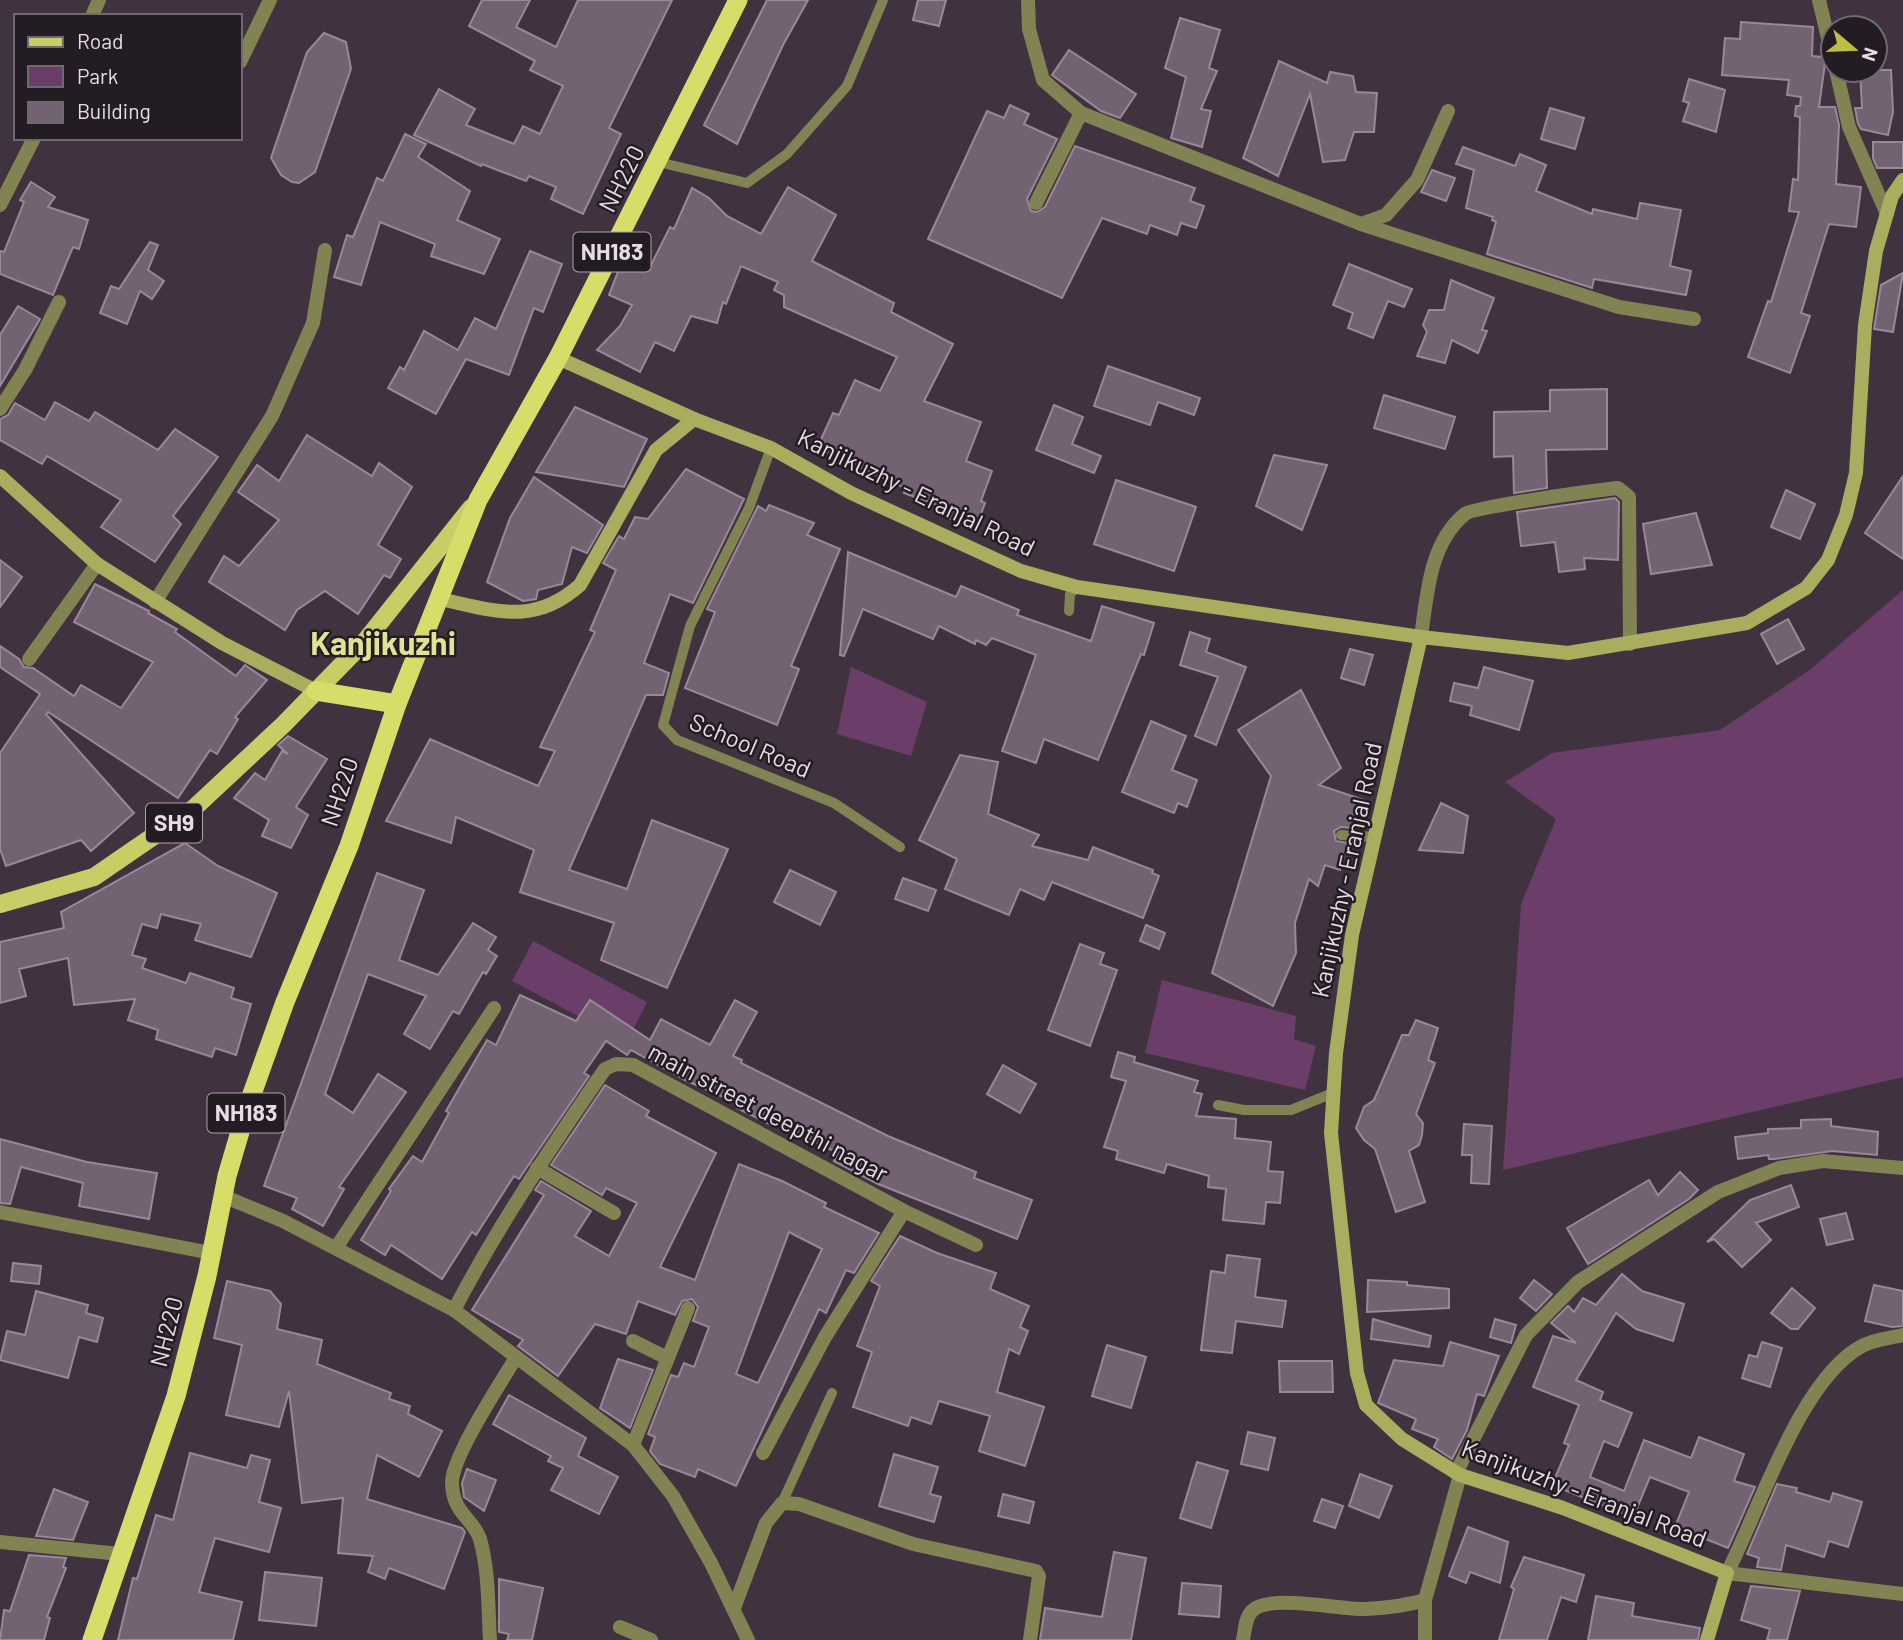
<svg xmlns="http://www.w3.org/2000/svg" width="1903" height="1640" viewBox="0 0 1903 1640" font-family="Barlow,sans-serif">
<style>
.green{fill:#6a3e68}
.building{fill:#736271;stroke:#9a8898;stroke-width:2;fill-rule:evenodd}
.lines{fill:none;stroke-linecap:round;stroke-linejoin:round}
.service{stroke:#818353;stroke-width:10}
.minor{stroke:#818353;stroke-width:14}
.secondary{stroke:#aaad5e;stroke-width:14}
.primary{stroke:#c9cd65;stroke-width:18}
.trunk{stroke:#d8dc68;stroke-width:19}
.labels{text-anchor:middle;stroke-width:5;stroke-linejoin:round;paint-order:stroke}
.shield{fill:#231c23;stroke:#aca2ab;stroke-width:2}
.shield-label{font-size:23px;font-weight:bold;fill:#e6dce5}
.street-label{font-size:24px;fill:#e6dce5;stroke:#231c23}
.district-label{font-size:32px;font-weight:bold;fill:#dfe395;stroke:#231c23}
</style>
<rect width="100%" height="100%" fill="#413240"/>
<g class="green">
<path d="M1903,590v487l-400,93 18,-266 35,-85 -51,-37 47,-29 168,-23 91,-61z"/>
<path d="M851,667l76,35 -16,54 -74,-22z"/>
<path d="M533,941l114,61 -20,40 -115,-61z"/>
<path d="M1162,980l134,36 -2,23 22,7 -11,44 -160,-37z"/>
</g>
<g class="building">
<path d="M482,0h48l-14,27 40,20 22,-47h94l-63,128 12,6 -38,80 -32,-15 5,-12 -27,-11 -3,5 -44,-17 -1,2 -67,-31 25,-46 36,20 -9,16 48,19 9,-18 17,8 23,-48 -33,-16 5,-9 -66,-35z"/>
<path d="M767,0h41l-25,45 -46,99 -33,-19z"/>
<path d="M918,0h28l-7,26 -26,-6z"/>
<path d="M1180,18l40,12 -11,38 8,3 -16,38 10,2 -9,36 -31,-9 15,-61 -21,-9z"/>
<path d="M1741,22l72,5 -1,29 11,1 2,6 -6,44h16l4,18 -3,59 25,3 -5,40 -27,-3 -28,89 9,3 -20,57 -42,-16 20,-56 3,1 28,-90 -10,-1 4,-32 5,1 2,-63 -5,-1 1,-10h4l1,-9 -14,-2 2,-15 -67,-5 3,-37 15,1z"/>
<path d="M324,33l22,9 5,27 -36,103 -16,11 -7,-1 -11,-7 -10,-17 36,-106z"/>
<path d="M1069,50l67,44 -16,24 -19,-7 -49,-36z"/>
<path d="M1279,61l48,22 3,-11 23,4 3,16 21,1 -3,39h-20l-9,28 -22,2 -13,-68 -32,82 -35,-18z"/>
<path d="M1860,70h31l2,42 -5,23 -27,-6 -3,-5 -3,-16h7z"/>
<path d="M1689,79l36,11 -9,42 -33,-11 6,-18 -6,-2z"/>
<path d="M1010,105l19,9 -5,10 33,15 -30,60 4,12 6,1 8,-5 30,-61 120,42 -5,13 14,5 -8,22 -15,-5 -4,12 -27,-10 -3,9 -45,-16 -40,80 -134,-59 59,-128 17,7z"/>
<path d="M1550,108l34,10 -9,31 -34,-10z"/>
<path d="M405,134l21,10 -8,13 52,34 -13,29 43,19 -16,35 -53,-18 4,-12 -55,-22 -19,63 -27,-8 13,-42 6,2 24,-59 6,3z"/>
<path d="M1873,142h30v26h-26l-4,-10z"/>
<path d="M1463,147l52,19 5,-12 26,11 -10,26 56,23 1,-5 44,10 3,-16 41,7 -11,56 21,5 -5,24 -92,-16 -2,9 -105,-34 9,-32 -4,-2 1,-3 -27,-9 8,-38 -18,-6z"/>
<path d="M1432,170l23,8 -9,23 -25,-9z"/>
<path d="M31,182l24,15 -7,10 40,13 -9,29 -6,-2 -20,48 -53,-21v-23l4,1 20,-50 -4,-2z"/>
<path d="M788,187l48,28 -24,46 82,42 -3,9 62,32 -29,57 57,21 -15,39 26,10 -11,30 4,2 -9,25 -28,-10 3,-8 -47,-17 1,-5 -88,-40 16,-35 6,2 16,-35 25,11 17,-34 -113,-50v-12l-10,-5 4,-8 -37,-16 -15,38 -3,-2 -6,21 -26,-7 -17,35 -19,-9 -15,30 -43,-22 23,-24 12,-21 -23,-10 15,-39 26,11 20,-40 4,2 18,-41 17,10 18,18 34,18z"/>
<path d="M150,242l8,3 -10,25 16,11 -12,18 -12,-8 -13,33 -27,-11 11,-27 8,3z"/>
<path d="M530,251l32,13 -19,48 -9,-4 -25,67 -43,-16 -30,55 -48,-26 12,-21 4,3 20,-39 34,19 17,-32 21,11z"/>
<path d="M1349,264l63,25 -8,18 -16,-6 -15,37 -25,-10 5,-15 -20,-8z"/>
<path d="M1903,273l-10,59 -19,-3 7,-44z"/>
<path d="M1451,280l43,18 -12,32 5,1 -9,22 -26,-13 -7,23 -28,-7 10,-24 -4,-7 6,-15h15z"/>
<path d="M18,306l22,13 -40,67v-51z"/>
<path d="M1108,366l92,32 -6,17 -36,-13 -8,23 -56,-19z"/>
<path d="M1607,389v60l-61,1 1,38 -33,5 -1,-37 -19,1v-45l56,-1v-21z"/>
<path d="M1384,395l71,22 -10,32 -71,-21z"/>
<path d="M55,402l34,19 6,-9 63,38 17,-21 43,28 -45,59 8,8 -26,38 -54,-35 20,-27 -74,-44 -5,8 -42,-24v-21l8,-4 7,-12 30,17z"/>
<path d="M1054,405l29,12 -11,27 29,12 -7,17 -58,-23z"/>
<path d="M575,407l72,32 -23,48 -88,-15z"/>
<path d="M307,435l65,41 7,-13 33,24 -34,58 23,14 -11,19 -6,-3 -26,39 -33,-23 -28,19 -12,20 -76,-48 15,-26 15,10 40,-46 -41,-28 19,-27 22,16z"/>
<path d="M1274,455l53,10 -25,65 -46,-24z"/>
<path d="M686,469l58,30 -51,104 -23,-9 -26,69 25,10 -6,22h-17l-77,175 58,19 25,-69 76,29 -61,139 -66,-28 13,-37 -94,-31 14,-42 -78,-33 -5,26 -65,-22 44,-82 108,47 17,-35 -15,-4 55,-115 -5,-2 26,-60 -13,-7 16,-27 5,3 11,-22 13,2z"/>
<path d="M1903,476v83l-38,-26z"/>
<path d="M534,477l69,48 -16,28 -15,-6 -10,37 -24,6 -2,9 -13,2 -36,-19 23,-64z"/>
<path d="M1116,480l80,27 -22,64 -80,-27z"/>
<path d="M1786,490l29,14 -15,35 -29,-12z"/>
<path d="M1615,498l4,4 -1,58 -34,-2 1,11 -26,3 -4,-30 -34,4 -4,-34z"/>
<path d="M769,505l45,18 -7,12 33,14 -49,117 8,3 -22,56 -92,-37 30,-76 -8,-3 51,-103 8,5z"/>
<path d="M1696,513l16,52 -61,9 -8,-50z"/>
<path d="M848,552l108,45 5,-11 58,24 -2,5 74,26 11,-35 52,17 -10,32 -3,-1 -43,106 -54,-21 -8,24 -34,-12 34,-96 -44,-17 -6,7 -10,-5 -1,4 -36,-18 -6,13 -70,-30 -19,47 -4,-1z"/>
<path d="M0,560l22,17 -22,30z"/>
<path d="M95,584l54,27 -1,2 29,16 -2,3 61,44 9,-11 22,15 -32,37 3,2 -21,35 -7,-4 -32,48 -130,-86 -2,2 88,99 -43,38 -10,-11 -75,26 -6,-17v-96l40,-59 -40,-27v-21l19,13 5,8 9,1 41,28 7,-11 40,23 32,-46 -79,-40z"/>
<path d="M1788,619l16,30 -27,15 -16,-30z"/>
<path d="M1190,632l20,7 -4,13 40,15 -30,78 -21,-9 23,-59 -38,-12z"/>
<path d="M1350,649l23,6 -9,30 -23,-7z"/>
<path d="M1484,667l49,14 -14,49 -49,-15 2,-9 -22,-5 4,-18 24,5z"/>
<path d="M1301,690l40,78 -22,17 48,16 -8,20 -4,-1 -2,8 -12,-1 -7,4 2,10 12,2 -8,27 -15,-5 -7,21 -9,-7 -14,44 1,30 -23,53 -61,-33 59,-197 -33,-46z"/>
<path d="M1151,721l35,15 -14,34 25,10 -10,27 -9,-4 -4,10 -52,-21z"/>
<path d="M288,736l39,23 -31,48 12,8 -17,33 -29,-12 7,-16 -35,-22 21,-25 10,7 17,-29 6,3 -10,-9z"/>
<path d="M960,755l38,7 -10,52 51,21 -7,11 56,14 5,-13 60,23 -1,3 7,3 -16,42 -91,-36 -8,18 -24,-11 -11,26 -64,-26 12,-30 -38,-19z"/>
<path d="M1441,803l27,13 -5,37 -44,-3z"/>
<path d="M185,843l33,23 59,27 -26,64 -56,-17 6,-16 -40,-10 -4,14 -15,-4 -10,31 14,4 -4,9 44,15 4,-10 44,15 -3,10 20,6 -15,51 -21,-7 -3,9 -56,-18 2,-9 -30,-10 7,-21 -61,6 -6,-47 -49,11 7,27 -26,7v-61l64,-14 -3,-16z"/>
<path d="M790,870l46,22 -16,33 -46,-23z"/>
<path d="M377,873l47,17 -25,70 39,15 35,-52 23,14 -8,13 9,6 -11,18 -3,-2 -24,42 -6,-3 -23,38 -26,-15 22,-38 -58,-22 -43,120 28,19 25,-39 28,18 -67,95 5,2 -21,37 -31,-17 5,-11 -33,-12z"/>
<path d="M903,878l33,12 -8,21 -33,-12z"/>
<path d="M1146,925l19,8 -6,16 -19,-8z"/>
<path d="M1080,944l24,9 -4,11 17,6 -27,76 -42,-16z"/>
<path d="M520,995l56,26 14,-21 60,40 11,-21 49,26 25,-45 22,12 -24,44 9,4 -1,3 147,73 88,36 -2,6 58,22 -15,39 -139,-55 -44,-23 4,-8 -65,-32 -2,4 -34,-17 2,-4 -54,-24 -54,-30 -4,5 -21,-14 -22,32 5,3 -70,103 -5,-3 -38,59 -4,-3 -30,47 -51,-34 -6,10 -24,-15 30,-49 -2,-2 24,-33 9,6 27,-49 -3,-2 41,-71 9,5z"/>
<path d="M1416,1020l22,8 -10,32 7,3 -19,51 7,9 -1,12 -3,10 -10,6 16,51 -29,10 -21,-63 -11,-9 -8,-12 8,-21 10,-7 28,-65h7z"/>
<path d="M1118,1052l17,5 -1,5 64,19 -4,11 8,2 -6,22 40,3 -1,19 36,4 -3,29 15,1 -3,31 -14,-1 -2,22 -41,-4 3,-31 -18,-2 1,-11 -42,-12 -3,9 -48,-14 2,-8 -14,-4 22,-66 -15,-4z"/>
<path d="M1003,1065l33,19 -16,29 -33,-19z"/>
<path d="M605,1085l44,26 -3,5 70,37 -56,114 35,13 44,-116 43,17 44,22 -2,4 55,26 -25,40 -8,-3 -20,43 -7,-4 -83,177 -38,-17 -3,8 -35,-13 -10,-13 5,-14 -7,-3 23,-59 7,2 6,-14 10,4 15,-40 -16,-6 5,-14 -6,-8 -10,2 -7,14 -37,-14 -12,33 -31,-10 -37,52 -40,-30 5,-6 -51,-30 72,-115 -9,-5 6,-9 50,30 -16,25 34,20 28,-53 -31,-15 -4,7 -51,-30zM789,1232l33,17 -64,134 -22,-9z"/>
<path d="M1831,1119v7l47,6 -1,23 -45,-4 -57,8h-6l-1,-4 -30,4 -3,-22 33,-4v-4l33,-1v-8z"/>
<path d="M1464,1124l28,2 -3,58 -18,-1 1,-28h-10z"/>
<path d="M0,1139l87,23 70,11 -8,46 -70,-13 4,-23 -62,-16 -11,37 -10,-1z"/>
<path d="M1680,1172l18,18 -9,9 -101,65 -21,-36 82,-48 9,15z"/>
<path d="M1791,1185l8,22 -43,16 15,17 -29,27 -28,-28 -7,3 43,-42z"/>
<path d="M1846,1213l7,26 -26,6 -7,-26z"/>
<path d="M900,1236l37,17 59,20 -6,16 39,17 -9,21 8,4 -9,23 -10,-5 -12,43 47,15 -19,59 -46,-15 11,-35 -51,-15 -8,23 -20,-7 -3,9 -55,-19 19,-55 -15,-6 23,-60 -9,-5z"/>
<path d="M1227,1255l33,4 -5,38 31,4 -4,26 -46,-6 -4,32 -31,-3 10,-79 14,2z"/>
<path d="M13,1263l28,3 -2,18 -28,-3z"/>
<path d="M1622,1274l20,17 42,13 -11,37 -37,-12 -20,-16 -40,67 27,12 -3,8 32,13 -14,34 -14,-6 -14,36 34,14 20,-51 47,18 8,-21 45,17 -10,27 21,6 -27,61 -53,-21 14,-35 -39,-15 -17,41 -81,-33 17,-40 -5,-2 15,-38 -46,-18 20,-51 23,7 -25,-20 17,-17 6,6 9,-14 13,7z"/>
<path d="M1368,1280l39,2v3l42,4v19l-82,4z"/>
<path d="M1534,1280l18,14 -16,17 -16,-13z"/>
<path d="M227,1281l43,10 11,13 -4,25 45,11 -5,24 74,29 -2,6 21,7 -2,8 34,17 -23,46 -42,-22 -10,44 95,29 3,4 -21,57 -55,-21 -4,11 -17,-7 5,-16 -35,-3 5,-55 -41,5 -13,-112 -10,36 -53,-12 16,-70 -28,-7z"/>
<path d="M1874,1285l29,6v35l-11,1 -27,-6z"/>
<path d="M1792,1288l23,20 -17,21h-7l-20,-16z"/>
<path d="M36,1291l52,14 -2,8 17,5 -6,24 -18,-5 -11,41 -68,-18 7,-29 18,4z"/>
<path d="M1373,1319l58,17 -2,11 -58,-8z"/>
<path d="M1495,1319l21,6 -5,18 -21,-6z"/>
<path d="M1450,1342l49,14 -15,40 -7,-2 -10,36 -15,29 -18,-12 4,-8 -26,-10 4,-10 -38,-16 16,-43 49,6z"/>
<path d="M1762,1342l20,6 -12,39 -28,-9 7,-23 8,2z"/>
<path d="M1107,1345l39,12 -15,51 -39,-12z"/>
<path d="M618,1359l35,11 -23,58 -30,-20z"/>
<path d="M1279,1361h53l1,31h-53z"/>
<path d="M509,1395l77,43 -8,18 40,21 -19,37 -48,-24 12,-22 -15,-7 3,-5 -58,-32z"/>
<path d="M1248,1432l27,6 -7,32 -27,-6z"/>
<path d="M190,1453l57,15 4,-13 19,5 -11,42 22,6 -12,44 -54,-14 -16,54 43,10 -9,38h-115l15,-62 4,1 19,-64 17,5z"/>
<path d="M894,1454l44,13 -8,27 11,3 -7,25 -55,-16z"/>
<path d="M1197,1462l31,9 -17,57 -31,-10z"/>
<path d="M467,1469l29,11 -12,31 -20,-14 -2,-14z"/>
<path d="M1360,1474l32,12 -13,32 -30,-12z"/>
<path d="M1777,1484l20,4 -1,4 34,10 3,-9 29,9 -14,45 -19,-6 -5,16 -38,-12 -5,25 -24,-3 2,-9 -12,-4z"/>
<path d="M54,1489l34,13 -15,38 -37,-4z"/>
<path d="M1003,1494l31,8 -5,21 -31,-7z"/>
<path d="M1322,1499l21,7 -8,22 -21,-7z"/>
<path d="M1468,1527l40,15 -8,41 -30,-11 -4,11 -17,-7z"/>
<path d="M1114,1552l32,6 -15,82h-91l5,-32 57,9z"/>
<path d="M29,1555l37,3 -3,9 3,1 -19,49 3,1 -6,22h-44l4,-30 6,1z"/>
<path d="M1524,1557l60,18 -8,27 -15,-5 -14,43h-48l15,-51 -3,-2z"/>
<path d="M265,1572l57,6 -6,48 -57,-6z"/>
<path d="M499,1579l44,9 -11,52h-25l2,-6 -10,-2z"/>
<path d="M1182,1583l39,3 -2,31 -40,-3z"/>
<path d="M1751,1586l49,5 -13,49h-20l3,-11 -29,-9z"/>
<path d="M1596,1596l38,7 -2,13 68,12 -2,12h-110z"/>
</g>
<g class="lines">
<g class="service">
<path d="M658,162l89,21 40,-29 60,-68 36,-86"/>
<path d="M771,448l-22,60 -59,118 -27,99 14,15 157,63 66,44"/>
<path d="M1069,611l1,-17 7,-7"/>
<path d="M1341,835l34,2"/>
<path d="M1218,1105l26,5h47l42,-17"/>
<path d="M782,1503l50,-110"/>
</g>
<g class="minor">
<path d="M1028,0l1,29 14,51 38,33 280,111 25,-9 31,-35 31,-69"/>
<path d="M1819,0l14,59"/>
<path d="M92,16l7,-16"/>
<path d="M240,62l30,-62"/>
<path d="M1836,70l13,57 38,87"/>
<path d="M1036,203l45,-90"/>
<path d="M0,205l34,-67"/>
<path d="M1361,224l258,83 75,12"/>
<path d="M0,409l25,-39 34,-68"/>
<path d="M155,602l117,-186 41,-93 12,-73"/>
<path d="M1421,637c6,-41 8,-94 44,-123 9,-7 133,-24 153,-26l11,9 1,147"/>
<path d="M29,659l68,-95"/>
<path d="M537,1168l77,45"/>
<path d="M223,1196l60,25 171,89 179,135 40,51 38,67 37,77"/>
<path d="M0,1212l211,41"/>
<path d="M336,1248l158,-240"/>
<path d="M454,1310c44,-84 97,-163 151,-241l11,-5 17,1 271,146 72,34"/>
<path d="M1903,1335c-13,3 -30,5 -41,11 -62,33 -103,165 -135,227l176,21"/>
<path d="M633,1341l34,17"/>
<path d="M633,1445l55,-137"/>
<path d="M763,1453l62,-116 79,-126"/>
<path d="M1456,1473l70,-138 52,-53 140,-90 61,-24 44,-7 80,7"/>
<path d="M0,1542l120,12"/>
<path d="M1425,1600v40"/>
<path d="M734,1608l32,-85 16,-20 17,1 114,40 123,27 3,5 -9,64"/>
<path d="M620,1627l31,13"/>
<path d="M490,1640c-2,-33 -1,-69 -10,-101 -7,-21 -28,-26 -28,-57 1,-27 48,-98 63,-123"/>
<path d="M1243,1640c2,-10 2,-23 10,-30 18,-16 88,0 113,-1 20,-1 39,-3 59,-9l35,-125"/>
</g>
<g class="secondary">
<path d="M558,358l136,61 77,29 80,45 170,78 56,16 344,50 -69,298 -16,118 -5,80 26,240 9,32 36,34 58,36 103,33 164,65 -20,67"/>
<path d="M0,476l97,88 125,79 94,48"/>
<path d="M440,599c55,12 94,27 140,-14l76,-135 38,-31"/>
<path d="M1421,637l147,16 179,-30 59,-35 22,-28 18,-45 10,-42 9,-148 11,-74 16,-55 11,-16"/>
</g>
<path class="primary" d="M0,904l94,-27 99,-68 90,-84 83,-85 105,-132"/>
<g class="trunk">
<path d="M316,691l81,13"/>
<path d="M92,1640l84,-244 31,-120 20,-100 20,-68 38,-106 64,-156 48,-142 81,-204 80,-142 180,-358"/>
</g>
</g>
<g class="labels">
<g class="shield">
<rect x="573.5" y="232.5" width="77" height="39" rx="5"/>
<rect x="146" y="803.5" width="56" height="39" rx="5"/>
<rect x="207.5" y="1093.5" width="77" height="39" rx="5"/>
</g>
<g class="shield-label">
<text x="612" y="260">NH183</text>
<text x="174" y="831">SH9</text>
<text x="246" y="1121">NH183</text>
</g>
<g class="street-label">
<text transform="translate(622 179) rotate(-63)" y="8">NH220</text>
<text transform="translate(916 493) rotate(26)" y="8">Kanjikuzhy - Eranjal Road</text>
<text transform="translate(750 746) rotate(23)" y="8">School Road</text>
<text transform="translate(340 792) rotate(-72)" y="8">NH220</text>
<text transform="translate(1347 870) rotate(-78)" y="8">Kanjikuzhy - Eranjal Road</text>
<text transform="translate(768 1113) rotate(28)" y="8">main street deepthi nagar</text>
<text transform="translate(167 1332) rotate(-76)" y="8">NH220</text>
<text transform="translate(1584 1494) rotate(21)" y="8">Kanjikuzhy - Eranjal Road</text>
</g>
<g class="district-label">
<text x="383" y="655">Kanjikuzhi</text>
</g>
</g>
<rect x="14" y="14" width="228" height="126" fill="#231c23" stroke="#716971" stroke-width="2"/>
<rect x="28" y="37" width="35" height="10" fill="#c9cd65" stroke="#716971" stroke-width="2"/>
<text x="77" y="49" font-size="21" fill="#e6dce5">Road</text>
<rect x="28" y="66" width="35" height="21" fill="#6a3e68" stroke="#716971" stroke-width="2"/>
<text x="77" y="84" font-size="21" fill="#e6dce5">Park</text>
<rect x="28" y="102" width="35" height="21" fill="#736271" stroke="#716971" stroke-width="2"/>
<text x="77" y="119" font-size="21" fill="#e6dce5">Building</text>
<g transform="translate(1854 49) rotate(109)"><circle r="33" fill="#231c23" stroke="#716971" stroke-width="2"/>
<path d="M0-5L12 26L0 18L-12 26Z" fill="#bcbf44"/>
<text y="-10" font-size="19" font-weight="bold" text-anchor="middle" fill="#e6dce5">N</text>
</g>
</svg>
